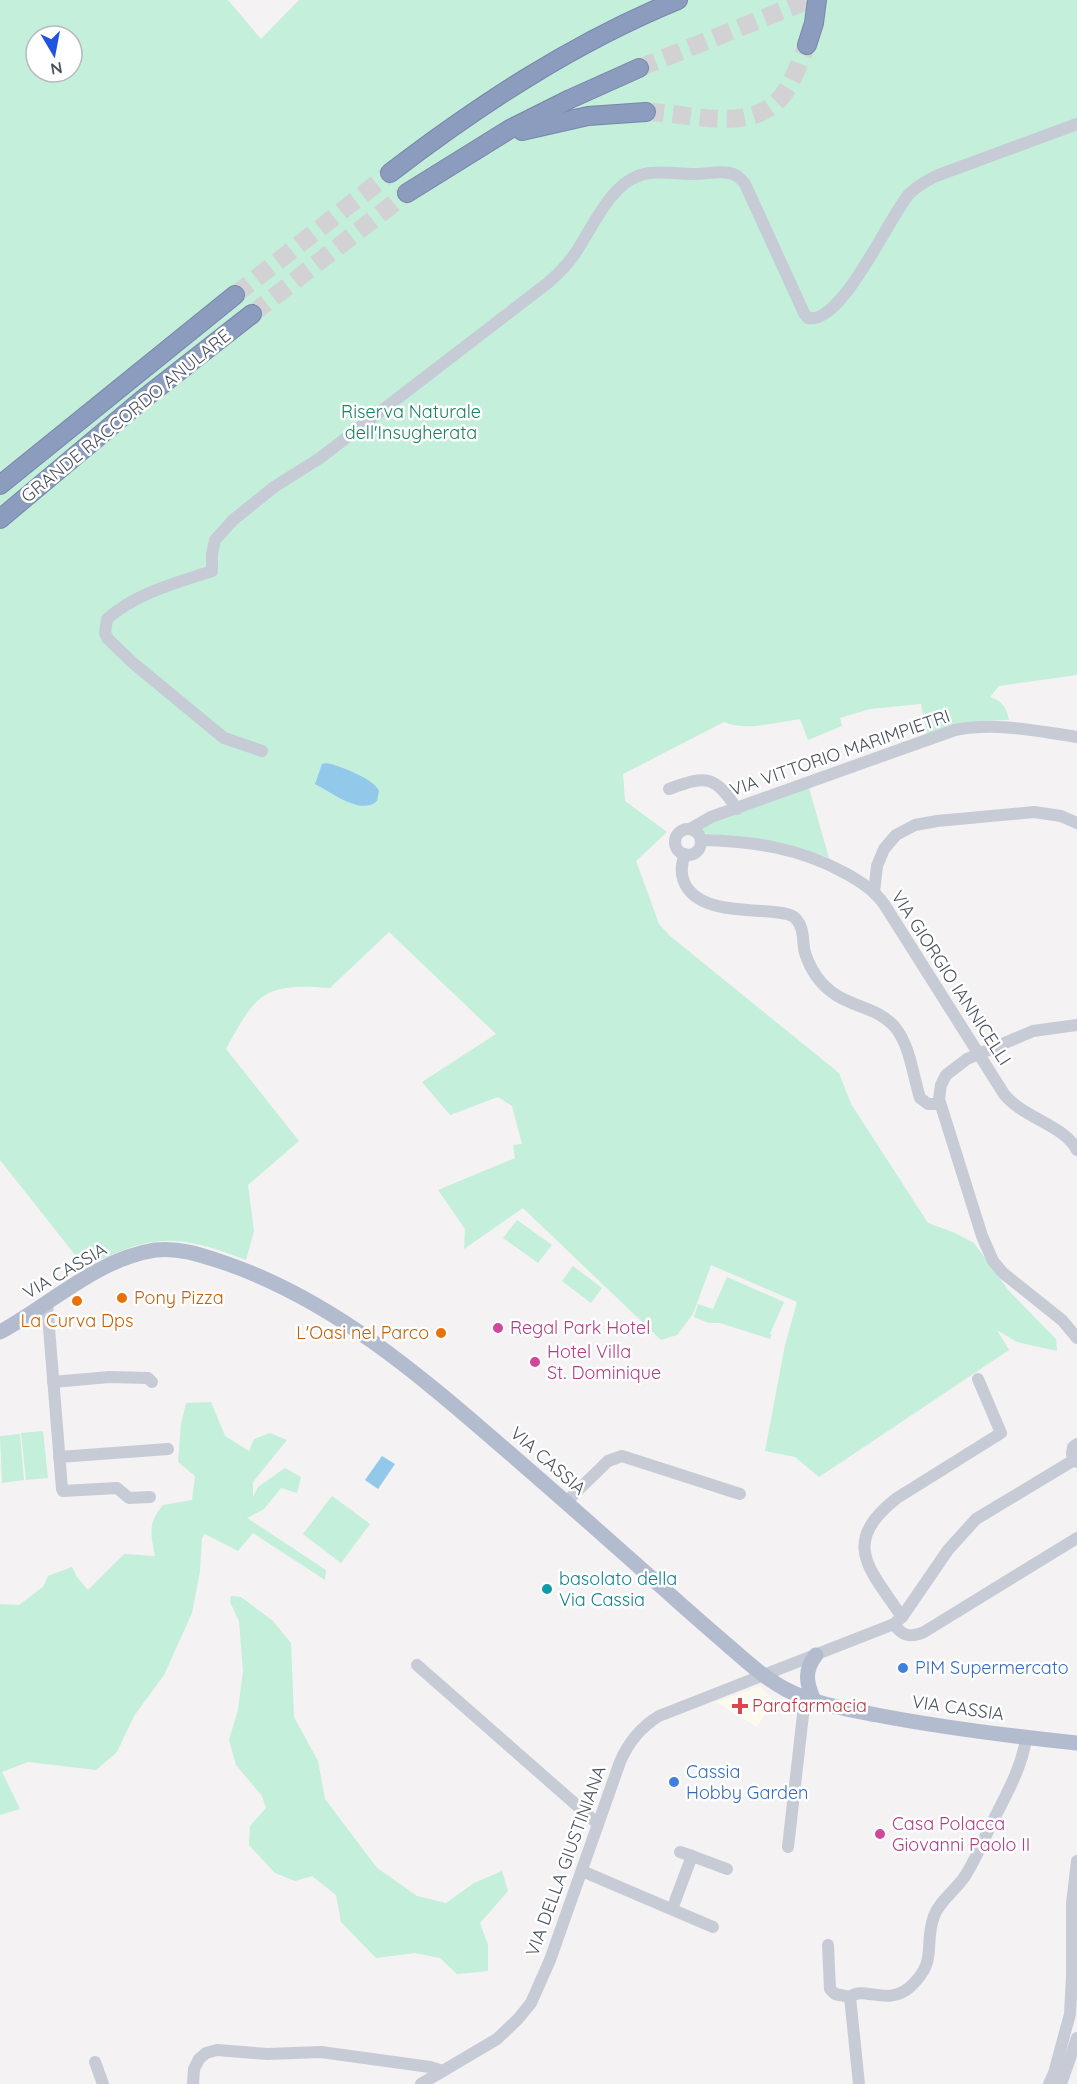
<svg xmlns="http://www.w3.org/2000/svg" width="1077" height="2084" viewBox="0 0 1077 2084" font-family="Quicksand,sans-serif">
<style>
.commercial{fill:#fcfaed}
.green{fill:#c3efdb;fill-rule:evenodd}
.water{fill:#92c9ea}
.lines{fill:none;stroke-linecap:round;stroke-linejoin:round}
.highway-tunnel{stroke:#d2d2d5;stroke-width:18;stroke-dasharray:18 9;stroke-linecap:butt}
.highway-casing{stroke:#7787aa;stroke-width:20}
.minor{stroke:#c6cbd5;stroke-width:12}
.major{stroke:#b3bccf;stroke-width:15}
.highway{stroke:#8c9cbe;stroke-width:18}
.food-dot{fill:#e8710a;stroke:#fff;stroke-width:2}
.hotel-dot{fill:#d1479c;stroke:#fff;stroke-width:2}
.culture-dot{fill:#0f9aa8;stroke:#fff;stroke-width:2}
.shop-dot{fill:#3f7fe0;stroke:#fff;stroke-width:2}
.health-dot{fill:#e0444e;stroke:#fff;stroke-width:2}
.labels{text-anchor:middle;stroke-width:5;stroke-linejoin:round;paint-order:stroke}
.park-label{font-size:18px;fill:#1b805e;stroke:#fff}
.street-label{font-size:18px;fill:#4a515f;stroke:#fff}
.food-label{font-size:18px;fill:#c56008;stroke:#fff;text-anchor:start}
.hotel-label{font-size:18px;fill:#b23c85;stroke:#fff;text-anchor:start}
.culture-label{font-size:18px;fill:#0d838f;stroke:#fff;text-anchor:start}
.shop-label{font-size:18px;fill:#366cbe;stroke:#fff;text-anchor:start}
.health-label{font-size:18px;fill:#be3a42;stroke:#fff;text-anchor:start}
</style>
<rect width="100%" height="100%" fill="#f4f2f2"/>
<path class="commercial" d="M760,1686l13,14 -16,27 -41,-25z"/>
<g class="green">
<path d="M0,0h228l33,39 38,-39h778v675l-78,11 -9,11c13,5 16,9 19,23l-28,1 -54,13 -6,-30 -51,5 -30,9 2,8 -34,14 -8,-21c-23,3 -54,13 -76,3l-101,52 2,27 42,31 -31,29 23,63 11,12 169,137 12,31 77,119 27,10 19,10 35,48 47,48 1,12 -40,-9 -20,-12 12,20 -190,127 -24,-20 -30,-6 20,-106 12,-43 -86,-37 -18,49 -16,21 -16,5 -138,-132 -59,41 1,-20 -27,-39 77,-32 -2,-13 9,-1 -10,-38 -14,-9 -48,18 -28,-33 74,-48 -107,-102 -59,56c-66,-5 -74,5 -104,61l73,92 -51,44 6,46 -8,29c-23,-9 -48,-18 -72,-19 -32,-2 -66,14 -93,30l-5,-15 -76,-96zM36,36h36v36h-36z"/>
<path d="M809,788l20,70c-42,-16 -84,-20 -127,-25l-1,-4 5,-4z"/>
<path d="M517,1220l35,25 -14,18 -35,-25z"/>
<path d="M573,1266l29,22 -11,15 -29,-22z"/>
<path d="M727,1277l57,25 -14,32 2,1 -2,4 -50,-16h-11l-15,-6 4,-13 15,5z"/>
<path d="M211,1402l14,34 24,15 5,-12 16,-6 17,7 -34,42v15l5,-10 27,-19 16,9 -4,16 -16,-5 -17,21 -17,9 79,52 -1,10 -72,-47 -15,18 -33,-17 -3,4 -2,33 -8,42 -28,62 -30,41 -17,36 -21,18 -68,-8 -26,10 18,37 -20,6v-211l19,1 24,-18 5,-11 24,-9 5,10 11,13 36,-36 31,2c-4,-23 -8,-31 8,-51l29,-5 3,-24 -17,-14 3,-38 5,-21z"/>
<path d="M43,1431l5,47 -22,2 -5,-47z"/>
<path d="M20,1434l4,46 -22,3 -2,-47z"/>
<path d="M332,1496l38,28 -29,39 -38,-29z"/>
<path d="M231,1596l10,1 32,24 18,22 3,74 24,44 7,38 52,69 40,28 29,7 28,-20 28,-12 6,20 -28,32 8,22v26l-31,3 -17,-16 -25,-5 -39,5 -35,-36 -5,-27 -24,-19 -17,5 -20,-8 -26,-28 1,-19 16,-18 -4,-12 -26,-31 -7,-25 9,-30 5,-39 -4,-50 -9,-19z"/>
</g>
<g class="water">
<path d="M326,763c13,2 50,17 53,28l-2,10c-16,15 -46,-9 -62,-17l7,-20z"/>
<path d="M382,1456l13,8 -17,25 -13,-9z"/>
</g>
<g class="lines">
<g class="highway-tunnel">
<path d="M639,68l170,-68"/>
<path d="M646,112c44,0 105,24 137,-17 11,-15 17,-34 24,-50"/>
<path d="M235,295l155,-122"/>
<path d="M252,314l155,-121"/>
</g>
<g class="highway-casing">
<g id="highway">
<path d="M807,45l7,-22 3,-23"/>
<path d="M522,131l66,-15 58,-4"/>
<path d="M390,173c89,-68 183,-130 288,-173"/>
<path d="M407,193l103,-64 60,-30 69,-31"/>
<path d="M0,485l235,-190"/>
<path d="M0,519l142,-119 110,-86"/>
</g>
</g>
<g class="minor">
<path d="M262,751l-38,-13 -91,-75 -25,-24 -3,-6 2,-14c29,-26 69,-36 105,-48v-17l3,-14 18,-20 41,-33 46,-29 229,-176c9,-8 18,-17 25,-27 19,-27 36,-73 70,-81 19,-4 37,1 55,0 17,-1 35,-7 46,10l59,129 4,5c34,7 81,-101 101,-124 8,-8 17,-13 27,-18l141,-52"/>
<path d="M669,789c38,-14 45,-14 68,20"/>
<path d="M690,829l21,-12 244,-87c41,-8 82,1 122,7"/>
<circle cx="688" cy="842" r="13"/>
<path d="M701,840c51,1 99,8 144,33 15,8 29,17 39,31l120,190c19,24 60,31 73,56"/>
<path d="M685,854c-5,13 -5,24 3,35 17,23 60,20 86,23 7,1 16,1 21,6 10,9 7,24 10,35 3,9 7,17 12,24 23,32 55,25 77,49 16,18 19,50 26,72l8,6h11"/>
<path d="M874,892l3,-26 7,-17 12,-14 19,-10 22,-4 97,-9 27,4 16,7"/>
<path d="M1077,1025l-44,6 -66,28 -21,16 -5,10 -2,14 43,137 11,25 10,12 59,47 15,18"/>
<path d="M47,1303l15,186 1,2 54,-3 12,10 21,-1"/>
<path d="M53,1382l56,-5 39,1 4,4"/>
<path d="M1077,1444l-4,3 -1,7 5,8"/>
<path d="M59,1457l109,-8"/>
<path d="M566,1502l42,-41 14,-5 118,38"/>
<path d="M902,1617c-32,-48 -63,-74 -5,-119l104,-65 -23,-54"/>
<path d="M894,1624c8,12 16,14 30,8l153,-94"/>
<path d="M417,1665l181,159"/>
<path d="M788,1847l17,-150"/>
<path d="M680,1852l12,4"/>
<path d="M582,1871l131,56"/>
<path d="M672,1909l20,-53 35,13"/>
<path d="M828,1945l2,44 5,5 15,3"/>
<path d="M95,2062l8,22"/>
<path d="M193,2084l1,-15 5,-10 7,-6 11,-3 50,4 54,-2 109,15 13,4"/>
<path d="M421,2084l76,-45 21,-20 13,-16 19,-43 70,-198c8,-19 21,-35 39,-46l235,-92 8,-7 46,-67 28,-31 98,-59"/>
<path d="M859,2084l-9,-87c13,-12 38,10 60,-10 29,-27 13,-40 24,-71 6,-16 22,-26 31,-40 10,-15 17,-33 25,-49 14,-29 32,-58 36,-89"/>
<path d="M1049,2084l5,-11 16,-59 2,-39v-71l5,-43"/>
<path d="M1061,2084l16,-46"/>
</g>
<g class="major">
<path d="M0,1332c50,-27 97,-73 155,-82 26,-3 49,6 73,14 105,37 189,109 271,180 56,48 111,97 166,146 22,20 44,39 66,58 17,15 35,31 56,42 27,14 60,19 90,25 67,13 133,21 200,28"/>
<path d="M814,1700c-8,-17 -10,-30 2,-45"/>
</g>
<use href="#highway" class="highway"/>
</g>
<g class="food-dot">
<circle cx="122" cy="1298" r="6"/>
<circle cx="77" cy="1301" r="6"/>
<circle cx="441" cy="1333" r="6"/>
</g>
<g class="hotel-dot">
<circle cx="498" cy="1328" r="6"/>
<circle cx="535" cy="1362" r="6"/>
<circle cx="880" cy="1834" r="6"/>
</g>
<circle class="culture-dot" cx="547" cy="1589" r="6"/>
<g class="shop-dot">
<circle cx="903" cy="1668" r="6"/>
<circle cx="674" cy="1782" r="6"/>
</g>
<path class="health-dot" d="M737 1697h6v6h6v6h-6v6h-6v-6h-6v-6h6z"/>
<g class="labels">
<g class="park-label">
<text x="411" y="418">Riserva Naturale<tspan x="411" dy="21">dell'Insugherata</tspan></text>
</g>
<g class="street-label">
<text transform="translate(126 416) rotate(-39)" y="6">GRANDE RACCORDO ANULARE</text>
<text transform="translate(840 753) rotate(-19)" y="6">VIA VITTORIO MARIMPIETRI</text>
<text transform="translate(951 978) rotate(57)" y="6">VIA GIORGIO IANNICELLI</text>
<text transform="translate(65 1271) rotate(-30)" y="6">VIA CASSIA</text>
<text transform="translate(548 1461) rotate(41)" y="6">VIA CASSIA</text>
<text transform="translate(958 1708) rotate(8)" y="6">VIA CASSIA</text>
<text transform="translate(566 1861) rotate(-70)" y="6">VIA DELLA GIUSTINIANA</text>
</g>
<g class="food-label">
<text x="134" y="1304">Pony Pizza</text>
<text x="77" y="1327" text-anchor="middle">La Curva Dps</text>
<text x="429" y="1339" text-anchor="end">L'Oasi nel Parco</text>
</g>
<g class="hotel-label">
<text x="510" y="1334">Regal Park Hotel</text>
<text x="547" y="1358">Hotel Villa<tspan x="547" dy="21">St. Dominique</tspan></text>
<text x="892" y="1830">Casa Polacca<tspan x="892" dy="21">Giovanni Paolo II</tspan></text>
</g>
<g class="culture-label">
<text x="559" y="1585">basolato della<tspan x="559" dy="21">Via Cassia</tspan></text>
</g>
<g class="shop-label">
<text x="915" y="1674">PIM Supermercato</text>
<text x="686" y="1778">Cassia<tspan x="686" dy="21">Hobby Garden</tspan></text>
</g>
<g class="health-label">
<text x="752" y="1712">Parafarmacia</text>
</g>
</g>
<g transform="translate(54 54) rotate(170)"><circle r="28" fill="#ffffff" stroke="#b7b9bf" stroke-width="1.5"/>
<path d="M0-4.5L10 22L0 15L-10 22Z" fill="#2054e0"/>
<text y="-9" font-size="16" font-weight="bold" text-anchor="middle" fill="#4a515f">N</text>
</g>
</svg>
